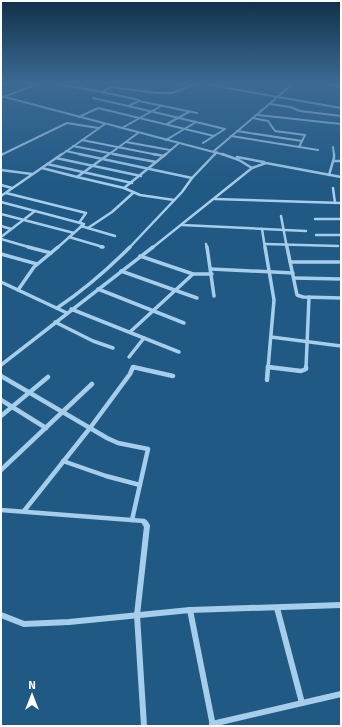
<svg xmlns="http://www.w3.org/2000/svg" width="342" height="727" viewBox="0 0 342 727" font-family="Signika,sans-serif">
<style>
.lines{fill:none;stroke-linecap:round;stroke-linejoin:round}
.minor-far4{stroke:#a6ceea;stroke-width:2}
.minor-far3{stroke:#a6ceea;stroke-width:2.5}
.minor-far2{stroke:#a6ceea;stroke-width:3.5}
.minor-far1{stroke:#a6ceea;stroke-width:4.5}
.minor{stroke:#a6ceea;stroke-width:6}
</style>
<rect width="100%" height="100%" fill="#1f5984"/>
<g class="lines">
<g class="minor-far4">
<path d="M52,83l50,9"/>
<path d="M199,83l142,25"/>
<path d="M324,83l17,4"/>
<path d="M1,84l4,-1"/>
<path d="M1,96l224,59"/>
<path d="M3,97l37,-14"/>
<path d="M93,98l35,8"/>
<path d="M139,100l-37,-8 9,-5 46,6h15l26,-10"/>
<path d="M271,104l19,3 10,4 41,5"/>
<path d="M258,115l83,9"/>
<path d="M79,117l19,-9 116,28 11,-7 -29,-7"/>
<path d="M253,118l15,3 7,10 30,4 -6,12"/>
<path d="M167,124l22,-12"/>
<path d="M122,128l39,-22"/>
<path d="M237,131l65,10"/>
<path d="M231,136l87,14"/>
<path d="M82,140l76,15"/>
<path d="M166,140l30,-18 -68,-16 11,-5 58,12"/>
<path d="M126,142l44,8"/>
<path d="M203,143l11,-7"/>
<path d="M73,146l46,9"/>
<path d="M333,147l1,8"/>
<path d="M66,151l18,4"/>
<path d="M214,151l80,-68"/>
<path d="M1,155l66,-32 31,5"/>
<path d="M61,155l44,-31"/>
<path d="M108,155l30,-22"/>
<path d="M165,155l14,-12"/>
<path d="M214,155l3,-3"/>
</g>
<g class="minor-far3">
<path d="M79,154l113,24"/>
<path d="M113,154l43,8"/>
<path d="M153,154l11,2"/>
<path d="M1,155l2,-1"/>
<path d="M237,157l27,5"/>
<path d="M56,158l85,18"/>
<path d="M333,161h8"/>
<path d="M47,164l85,19"/>
<path d="M42,168l35,9 32,-23"/>
<path d="M252,168l14,-5 75,14"/>
<path d="M1,170l31,4"/>
<path d="M329,175l5,-17v-4"/>
<path d="M77,177l47,11 42,-34"/>
<path d="M1,185l11,3"/>
<path d="M124,188l16,7 34,5"/>
<path d="M333,188l2,15"/>
<path d="M6,193l80,20 -7,10"/>
<path d="M1,196l61,-42"/>
<path d="M215,199l126,4"/>
<path d="M1,202l83,22 -27,24"/>
<path d="M1,214l73,19"/>
<path d="M281,216l6,32"/>
<path d="M315,219h26"/>
<path d="M182,225l124,6"/>
<path d="M1,226l10,3"/>
<path d="M81,226l34,10"/>
<path d="M88,228l24,-16 21,-19"/>
<path d="M262,229l3,19"/>
<path d="M316,235h25"/>
<path d="M1,237l34,-26"/>
<path d="M69,237l34,10"/>
<path d="M1,239l31,9"/>
<path d="M206,244l1,4"/>
<path d="M265,244l73,2"/>
<path d="M129,248l53,-56 10,-14 23,-24"/>
<path d="M152,248l100,-80 -13,-8 -17,-6"/>
</g>
<g class="minor-far2">
<path d="M28,247l23,6"/>
<path d="M101,247h2"/>
<path d="M207,247l7,49"/>
<path d="M265,247l9,53 -6,68"/>
<path d="M287,247l10,48 6,2 38,1"/>
<path d="M1,254l36,10"/>
<path d="M140,256l53,18h19"/>
<path d="M290,262h49"/>
<path d="M211,269l82,4"/>
<path d="M121,271l76,27"/>
<path d="M294,278l47,1"/>
<path d="M1,282l66,31"/>
<path d="M98,289l86,34"/>
<path d="M18,290l16,-23 24,-20"/>
<path d="M57,308c27,-18 50,-38 73,-61"/>
<path d="M71,309l108,43"/>
<path d="M55,322l38,19 20,7"/>
<path d="M130,332l63,-58"/>
<path d="M271,337l70,9"/>
<path d="M129,357l15,-19"/>
<path d="M1,365l152,-118"/>
<path d="M268,367l8,1"/>
<path d="M133,368h4"/>
<path d="M306,368l3,-71"/>
</g>
<g class="minor-far1">
<path d="M268,367l33,4 5,-2v-2"/>
<path d="M1,376l106,62 11,5 30,6 -16,71"/>
<path d="M267,380l1,-13"/>
<path d="M1,400l45,28"/>
<path d="M1,416l47,-39"/>
<path d="M63,461l43,15 34,9"/>
<path d="M1,470l91,-86"/>
<path d="M1,510l143,11 2,3"/>
<path d="M24,511l66,-83 40,-54 3,-7 40,9"/>
</g>
<g class="minor">
<path d="M277,608l25,95"/>
<path d="M190,610l23,116"/>
<path d="M1,615l23,9 45,-2 121,-12 151,-5"/>
<path d="M212,724l129,-30"/>
<path d="M144,726l-7,-111 10,-89 -2,-3"/>
</g>
</g>
<linearGradient id="sky" x2="0" y2="1"><stop stop-color="#113149"/><stop offset="0.45" stop-color="#3c6a94"/><stop offset="1" stop-color="#3c6a94" stop-opacity="0"/></linearGradient>
<rect width="342" height="185" fill="url(#sky)"/>
<rect width="342" height="727" fill="none" stroke="#ffffff" stroke-width="4"/>
<g transform="translate(32 695)" stroke="#1f5984" stroke-width="3" paint-order="stroke">
<path d="M0-3L7 15L0 10L-7 15Z" fill="#ffffff"/>
<text y="-6" font-size="11" font-weight="bold" text-anchor="middle" fill="#ffffff">N</text>
</g>
</svg>
